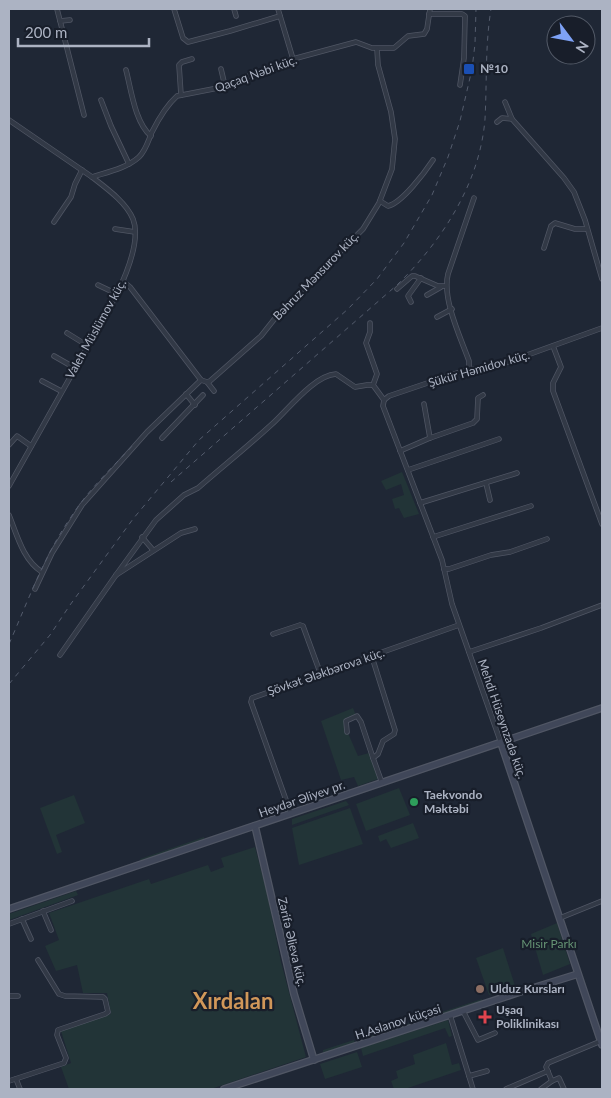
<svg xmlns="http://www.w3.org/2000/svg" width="611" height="1098" viewBox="0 0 611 1098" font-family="Lato,sans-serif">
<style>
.green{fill:#223437}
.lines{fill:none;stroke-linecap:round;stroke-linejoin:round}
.street-casing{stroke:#505664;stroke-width:5.5}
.secondary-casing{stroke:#505664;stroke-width:8}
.street{stroke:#323946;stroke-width:4}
.secondary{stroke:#404759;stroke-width:5.5}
.rail{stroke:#545c6d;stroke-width:1;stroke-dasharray:5 5;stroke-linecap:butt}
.transit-dot{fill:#1a4fb4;stroke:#181e2a;stroke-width:2}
.leisure-dot{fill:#2e9e5b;stroke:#181e2a;stroke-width:2}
.education-dot{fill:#8d6e63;stroke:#181e2a;stroke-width:2}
.health-dot{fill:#e0444e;stroke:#181e2a;stroke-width:2}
.labels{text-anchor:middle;stroke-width:4.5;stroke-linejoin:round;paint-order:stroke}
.poi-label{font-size:12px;font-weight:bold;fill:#acb3c3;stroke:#181e2a;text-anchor:start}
.street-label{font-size:12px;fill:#acb3c3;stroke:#181e2a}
.park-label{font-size:12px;fill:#649273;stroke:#181e2a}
.town-label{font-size:22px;font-weight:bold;fill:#d19759;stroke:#181e2a}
</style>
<rect width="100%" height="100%" fill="#1f2735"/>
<g class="green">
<path d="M402,472l17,42 -15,4 -5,-10 -4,1 -3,-10 12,-4 -3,-11 -15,6 -5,-9z"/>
<path d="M353,708l4,10 -13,6 14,32 11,-3 9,26 -20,7 -4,-9 -13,3 -20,-59z"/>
<path d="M399,788l11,27 -44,16 -10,-27z"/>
<path d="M74,795l11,28 -29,12 6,17 -5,2 -17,-46z"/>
<path d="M346,801l3,4 -57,20v-6z"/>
<path d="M350,808l13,36 -64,21 -7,-37z"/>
<path d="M413,823l6,15 -28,10 -5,-9 -6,3 -2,-6z"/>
<path d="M204,837v2l-63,22 -1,-2z"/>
<path d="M255,847l12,46 14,69 25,95 -95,32h-142l-8,-22 10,-4 -10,-32 50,-17 -4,-21h-24l-6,-28 -21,6 -11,-25 14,-6 -10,-27 100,-34 2,5 57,-19 3,7 13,-5 -3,-9z"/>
<path d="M76,891l2,4 -69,25v-6z"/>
<path d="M557,923l13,41 -27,11 -12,-41z"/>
<path d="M503,948l12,38 -26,9 -13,-37z"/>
<path d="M482,999l1,2 -43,14 -1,-2z"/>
<path d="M426,1018l1,2 -63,21v-3z"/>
<path d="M448,1020l4,16 -3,1 -4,-9 -82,28 -2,-8z"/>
<path d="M354,1040l1,3 -32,10v-3z"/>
<path d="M446,1043l6,22 7,-2 2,7 -56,19h-11l-3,-8 7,-3 -2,-7 19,-7 -2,-9z"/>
<path d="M357,1052l5,15 -37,12 -5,-15z"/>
</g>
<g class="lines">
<g class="street-casing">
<g id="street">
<path d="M57,9l27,106"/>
<path d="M174,9l9,29 5,4 42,-11 50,-15"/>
<path d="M234,9l2,7"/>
<path d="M278,9l15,50"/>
<path d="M429,14h33l3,2 -1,42 -4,27"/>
<path d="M60,21l10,-1"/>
<path d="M221,69l4,17"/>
<path d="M126,70c5,19 9,53 25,66"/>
<path d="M181,95l-2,-30 3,-3 10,-3"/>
<path d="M101,100l10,26 18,38"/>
<path d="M505,102l7,17"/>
<path d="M9,120l83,57c16,-5 35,-9 47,-20 7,-7 9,-16 13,-25 6,-12 15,-27 25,-36l41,-8 75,-29 63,-17 16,6h22l14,-12 16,-2 3,-5 3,-20"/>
<path d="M497,122l5,-4 10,1 52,59 10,14 11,28 17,59"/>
<path d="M380,201l8,5c14,-3 37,-34 45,-46"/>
<path d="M54,222l17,-25 4,-13 7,-14"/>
<path d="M115,229l20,3"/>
<path d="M544,248l7,-22 4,-3 20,6h12"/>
<path d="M123,281l7,6 71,93 6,2 3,-1 51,-45 19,-24 83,-83 16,-26 13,-34 3,-30 -4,-27 -13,-47 -1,-16"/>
<path d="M98,285l19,9"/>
<path d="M397,289l15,-13h3l23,10h8"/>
<path d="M427,295l14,-8"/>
<path d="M411,302l-3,-6 13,-18"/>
<path d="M437,317l15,-8"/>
<path d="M370,323v9l-4,11 11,31 -4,11"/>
<path d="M67,333l21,13"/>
<path d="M553,346l8,21 -8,16v8l49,133"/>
<path d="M54,356l21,12"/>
<path d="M469,370v-9c-9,-25 -27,-62 -21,-87l26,-76"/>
<path d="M42,381l19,10"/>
<path d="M207,382l7,9"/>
<path d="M186,394l9,11"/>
<path d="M384,400l-1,6 59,154 10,44 49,139"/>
<path d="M384,400l5,-4 77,-26 21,-2 21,-6 94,-34"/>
<path d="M424,404l6,34"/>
<path d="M162,438l41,-43"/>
<path d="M9,445l8,-9 14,10"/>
<path d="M400,451l30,-13 43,-15 4,-4 1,-21 5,-3"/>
<path d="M408,470l91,-31"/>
<path d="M486,483l4,17"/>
<path d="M9,486l108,-192c9,-19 24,-55 16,-75 -7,-17 -27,-31 -41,-42"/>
<path d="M420,503l97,-30"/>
<path d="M9,515c8,20 14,45 33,57"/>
<path d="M142,537l11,13"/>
<path d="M433,537l98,-31"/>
<path d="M444,569h5l42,-14 19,-3 37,-13"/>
<path d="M116,575l40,-55 28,-25 14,-7c24,-21 49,-41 73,-63 16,-14 43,-50 65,-51l19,13 12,-2h6l11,15"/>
<path d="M35,589l17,-36 30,-48 65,-73 54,-52"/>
<path d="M273,634l27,-9 3,1 18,49"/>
<path d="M469,652l72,-24 61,-23"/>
<path d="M60,655l56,-80 65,-42 14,-4"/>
<path d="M372,657l23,73 -1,4 -11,7 -5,13 -5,4 9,25"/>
<path d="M347,732l-1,-11 11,-5 4,6 12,36"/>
<path d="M291,814l-40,-112 1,-4 207,-73"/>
<path d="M43,911l8,19"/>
<path d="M560,918l42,-17"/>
<path d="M22,919l9,20"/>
<path d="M9,924l63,-23"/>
<path d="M9,996h9"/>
<path d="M463,1011l15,29 17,-7"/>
<path d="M450,1015l23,74"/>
<path d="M469,1076l18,-5"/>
<path d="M16,1079l4,10"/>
<path d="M9,1081l55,-18 2,-5 -9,-23 1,-5 47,-16 3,-2 -3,-13 -2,-2 -38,-1 -6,-2 -21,-34"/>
<path d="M552,1081l-6,-14 2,-4 53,-22"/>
<path d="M506,1089l42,-18"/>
<path d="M541,1089l11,-8 7,-3 5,11"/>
</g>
</g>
<g class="secondary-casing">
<g id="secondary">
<path d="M501,743l101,302"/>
<path d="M255,826l39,168 20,66"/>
<path d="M9,909l593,-201"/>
<path d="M224,1089l296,-97 58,-18"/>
</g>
</g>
<use href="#street" class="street"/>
<use href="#secondary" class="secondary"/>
<g class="rail">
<path d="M171,482l226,-197c45,-44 83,-102 88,-166 2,-37 0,-73 6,-110"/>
<path d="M9,644c19,-43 35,-88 62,-127 17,-27 41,-49 63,-73"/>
<path d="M9,684l41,-49 20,-30 63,-86 66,-79 149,-131 29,-30 27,-36 28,-48 16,-38 12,-36 12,-52 3,-25 1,-35"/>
</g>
</g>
<rect class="transit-dot" x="463" y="63" width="12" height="12" rx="2.5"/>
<circle class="leisure-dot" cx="414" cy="802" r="5"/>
<circle class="education-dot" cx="480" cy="989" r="5"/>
<path class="health-dot" d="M482.5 1009.5h5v5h5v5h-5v5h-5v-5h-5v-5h5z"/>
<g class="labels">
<g class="poi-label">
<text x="480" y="73">№10</text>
<text x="424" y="799">Taekvondo<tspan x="424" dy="14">Məktəbi</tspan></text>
<text x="490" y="993">Ulduz Kursları</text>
<text x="496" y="1014">Uşaq<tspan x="496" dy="14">Poliklinikası</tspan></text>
</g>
<g class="street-label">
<text transform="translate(256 74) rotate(-20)" y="4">Qaçaq Nəbi küç.</text>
<text transform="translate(316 276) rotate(-46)" y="4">Bəhruz Mənsurov küç.</text>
<text transform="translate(96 329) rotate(-61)" y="4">Valeh Müslümov küç.</text>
<text transform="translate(479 369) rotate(-16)" y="4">Şükür Həmidov küç.</text>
<text transform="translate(326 672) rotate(-19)" y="4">Şövkət Ələkbərova küç.</text>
<text transform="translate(502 719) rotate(71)" y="4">Mehdi Hüseynzadə küç.</text>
<text transform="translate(302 799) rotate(-19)" y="4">Heydər Əliyev pr.</text>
<text transform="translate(292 942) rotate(77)" y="4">Zərifə Əlieva küç.</text>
<text transform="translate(398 1022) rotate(-18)" y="4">H.Aslanov küçəsi</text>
</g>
<g class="park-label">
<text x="549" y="948">Misir Parkı</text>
</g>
<g class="town-label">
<text x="233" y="1009">Xırdalan</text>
</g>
</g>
<rect width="611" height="1098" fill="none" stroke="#acb3c3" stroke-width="20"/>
<g transform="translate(571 40) rotate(122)"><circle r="24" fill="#181e2a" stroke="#535a67"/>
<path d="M0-4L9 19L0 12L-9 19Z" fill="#7ea2f6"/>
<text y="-8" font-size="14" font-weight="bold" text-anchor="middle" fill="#acb3c3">N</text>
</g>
<path d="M18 38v8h131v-8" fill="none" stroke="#acb3c3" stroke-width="2.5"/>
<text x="25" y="38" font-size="15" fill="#acb3c3" stroke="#181e2a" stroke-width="4" paint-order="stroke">200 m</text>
</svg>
